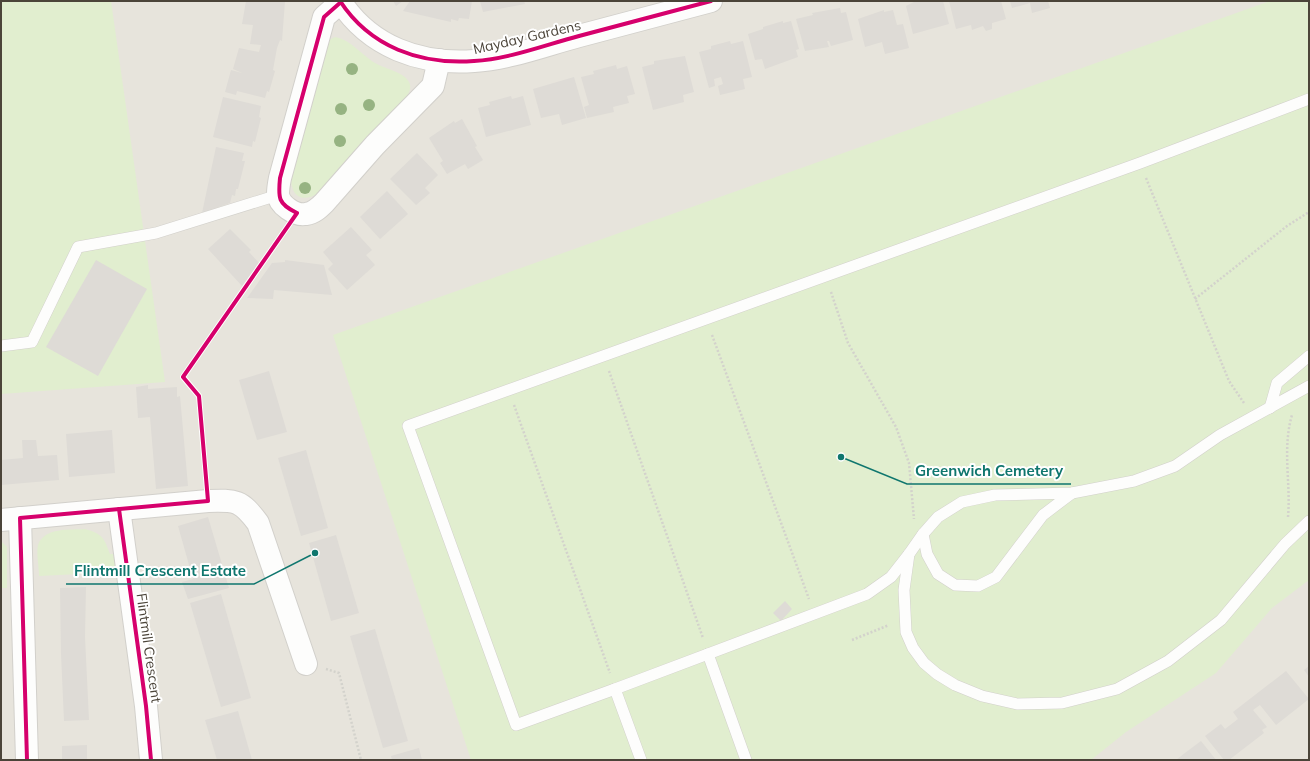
<svg xmlns="http://www.w3.org/2000/svg" width="1310" height="761" viewBox="0 0 1310 761" font-family="Mulish,sans-serif">
<style>
.residential{fill:#e7e4dc}
.green{fill:#e1eecf}
.building{fill:#dedbd6}
.lines{fill:none;stroke-linecap:round;stroke-linejoin:round}
.lane-casing{stroke:#d2d0cb;stroke-width:12}
.street-casing{stroke:#d2d0cb;stroke-width:24}
.path{stroke:#d3d2cc;stroke-width:2.5;stroke-dasharray:2 2;stroke-linecap:butt}
.lane{stroke:#fdfdfc;stroke-width:11}
.street{stroke:#fdfdfc;stroke-width:22}
.cycleway-casing{stroke:#fff;stroke-width:6}
.cycleway{stroke:#d6006c;stroke-width:4}
.tree{fill:#96b382}
.labels{text-anchor:middle;stroke-width:4;stroke-linejoin:round;paint-order:stroke}
.street-label{font-size:14px;fill:#4b4439;stroke:#fff}
.leader{fill:none;stroke:#0f766e;stroke-width:1.5}
.callout-dot{fill:#0f766e;stroke:#fff;stroke-width:1.5}
.callout-label{font-size:15px;text-anchor:middle;font-weight:bold;fill:#0f766e;stroke:#fff;stroke-width:4;stroke-linejoin:round;paint-order:stroke}
</style>
<rect width="100%" height="100%" fill="#f4f2ee"/>
<rect class="residential" x="1" y="1" width="1308" height="759"/>
<g class="green">
<path d="M1,1h110l54,381 -164,12z"/>
<path d="M1270,1h39v579l-37,28 -56,65 -90,59 -35,28h-620l-138,-425z"/>
<path d="M335,37c17,3 27,19 42,27 9,5 27,8 32,18 3,5 0,10 -2,15l-87,95c-18,12 -30,5 -29,-17l38,-135z"/>
<path d="M85,529c18,5 19,9 25,25h7l2,18 -80,4c0,-9 -3,-23 -1,-31 6,-18 33,-15 47,-16z"/>
<path d="M1,541l6,6v41h-6z"/>
</g>
<g class="building">
<path d="M246,1h39l-3,40 -2,-1 -3,8 -4,22 2,1 -6,21 -2,-1 -2,7 -28,-7 -1,4 -11,-3 6,-22 11,3 -9,-4 6,-21 20,4 2,-7 -11,-1 3,-19 -11,-1z"/>
<path d="M393,1h10l-7,5z"/>
<path d="M410,1h62l-3,18 -10,-1 -1,3 -7,-2v3l-48,-11z"/>
<path d="M480,1h44l1,3 -42,8z"/>
<path d="M916,1h27l6,23 -36,10 -7,-28z"/>
<path d="M949,1h52l5,18 -14,4v6l-6,2 -3,-5 -11,4 -1,-5 -15,4z"/>
<path d="M1010,1h38l2,7 -18,5 -2,-10 -18,5z"/>
<path d="M840,8l1,5 5,-1 7,28 -22,6 -2,-5h-2l2,6 -24,4 -9,-32 17,-4 -1,-2z"/>
<path d="M884,10v2l9,-2 4,15 6,-1 6,24 -24,6 -3,-12 -17,5 -7,-28z"/>
<path d="M783,21v2l8,-2 8,28 -3,1 2,7 -33,12 -3,-10 -7,1 -7,-26 15,-5v-2z"/>
<path d="M730,41l1,3 12,-3 9,36 -9,2 2,10 -25,6 -2,-9 5,-2 -2,-7 -7,2 1,7 -6,2 -10,-36 12,-3v-3z"/>
<path d="M685,56l9,36 -11,3 1,7 -31,8 -11,-43 12,-3v-3z"/>
<path d="M616,65l1,4 10,-3 8,28 -8,2 2,7 -16,4 1,5 -27,6 -3,-11 5,-2 -8,-28 13,-3 -1,-3z"/>
<path d="M574,77l12,41 -24,7 -3,-11 -18,4 -8,-29z"/>
<path d="M511,96l1,3 11,-3 8,29 -45,12 -8,-29 12,-3 -1,-3z"/>
<path d="M223,97l38,9 -2,11 2,1 -6,24 -2,-1 -1,6 -39,-10z"/>
<path d="M462,119l15,27 -2,1 8,13 -15,9 -3,-5 -18,10 -7,-11 3,-2 -14,-23 25,-17 1,2z"/>
<path d="M216,147l28,6 -2,8h3l-7,28h-2l-1,7 -3,-1 -2,8 -28,10z"/>
<path d="M417,153l21,22 -13,13 5,5 -14,12 -26,-26z"/>
<path d="M387,191l21,23 -28,25 -20,-22z"/>
<path d="M351,227l21,23 -6,5 9,10 -28,25 -19,-21 5,-5 -10,-12z"/>
<path d="M230,229l21,21 -2,2 10,11 -17,23 -34,-37z"/>
<path d="M96,260l51,29 -49,87 -52,-29z"/>
<path d="M285,260l39,5 8,30 -58,-5 -1,9 -26,-1 25,-35 13,-1z"/>
<path d="M269,371l18,61 -30,8 -18,-60z"/>
<path d="M148,385v4l29,-2v10l3,-1 8,90 -32,3 -6,-72 -12,1 -2,-31z"/>
<path d="M112,430l3,43 -46,4 -3,-43z"/>
<path d="M22,440h14l2,16 19,-1 2,25 -58,5v-25l22,-2z"/>
<path d="M306,450l22,78 -27,8 -23,-78z"/>
<path d="M208,517l21,71 -41,11 -6,-17 11,-3 -15,-53z"/>
<path d="M336,535l23,78 -28,8 -22,-78z"/>
<path d="M86,587l-1,50 4,83 -25,1 -3,-67 -1,-66z"/>
<path d="M221,594l30,104 -30,9 -31,-104z"/>
<path d="M785,601l7,8 -11,12 -8,-8z"/>
<path d="M375,629l33,112 -25,7 -33,-112z"/>
<path d="M1309,666v11l-5,-7z"/>
<path d="M1286,671l23,28 -33,26 -16,-20 -7,5 14,17 -5,3 2,3 -35,27h-5l-19,-24 16,-12 4,5 13,-10 -5,-7z"/>
<path d="M238,711l14,49h-35l-12,-40z"/>
<path d="M1201,741l15,19h-40l9,-7z"/>
<path d="M87,745v15h-25v-14z"/>
<path d="M419,748l3,12h-30l-1,-4z"/>
</g>
<g class="lines">
<g class="lane-casing">
<g id="lane">
<path d="M1,346l31,-4 46,-95 78,-14 122,-38"/>
<path d="M1309,386l-89,49 -45,31 -41,15 -62,12 -77,2 -33,7 -24,15 -15,17 -14,20 -5,36 2,42 7,16 11,15 13,11 18,11 27,11 35,8 45,-1 55,-14 51,-28 53,-41 64,-76 24,-23"/>
<path d="M1270,408l7,-25 32,-27"/>
<path d="M923,534l4,20 11,20 17,11 23,1 18,-9 47,-62 29,-22"/>
<path d="M708,654l38,106"/>
<path d="M615,689l252,-95 24,-17 18,-23"/>
<path d="M641,760l-26,-71 -99,36 -108,-299 732,-263 169,-64"/>
</g>
</g>
<g class="street-casing">
<g id="street">
<path d="M340,1c30,46 80,64 134,60 35,-2 71,-16 105,-25 44,-12 88,-23 132,-35"/>
<path d="M341,2l-17,15 -44,161c-1,5 -2,11 -2,16 1,11 17,22 28,20 8,-1 13,-6 18,-11l51,-58 58,-59 6,-26"/>
<path d="M119,509l27,197 5,54"/>
<path d="M20,518l7,242"/>
<path d="M1,520l207,-19c28,-1 33,-1 50,22l48,141"/>
</g>
</g>
<g class="path">
<path d="M1146,178l83,203 15,22"/>
<path d="M831,292l17,51 48,84 13,36 5,56"/>
<path d="M1195,299l92,-73 22,-14"/>
<path d="M712,335l97,264"/>
<path d="M609,371l94,267"/>
<path d="M514,405l96,268"/>
<path d="M1288,517c3,-34 -6,-68 4,-102"/>
<path d="M852,640l37,-15"/>
<path d="M326,669l13,4 22,87"/>
</g>
<use href="#lane" class="lane"/>
<use href="#street" class="street"/>
<g class="cycleway-casing">
<g id="cycleway">
<path d="M340,1c30,46 80,64 134,60 35,-2 71,-16 105,-25 44,-12 88,-23 132,-35"/>
<path d="M119,509l27,197 5,54"/>
<path d="M27,760l-7,-242 188,-17 -9,-105 -16,-19 114,-164c-19,-9 -19,-15 -17,-35l44,-161 17,-15"/>
</g>
</g>
<use href="#cycleway" class="cycleway"/>
</g>
<g class="tree">
<circle cx="352" cy="69" r="6"/>
<circle cx="369" cy="105" r="6"/>
<circle cx="341" cy="109" r="6"/>
<circle cx="340" cy="141" r="6"/>
<circle cx="305" cy="188" r="6"/>
</g>
<g class="labels">
<g class="street-label">
<text transform="translate(527 37) rotate(-13)" y="5">Mayday Gardens</text>
<text transform="translate(149 648) rotate(82)" y="5">Flintmill Crescent</text>
</g>
</g>
<path class="leader" d="M841 457L907 484H1071M315 553L254 584H66"/>
<g class="callout-dot">
<circle cx="841" cy="457" r="4"/>
<circle cx="315" cy="553" r="4"/>
</g>
<g class="callout-label">
<text x="989" y="476">Greenwich Cemetery</text>
<text x="160" y="576">Flintmill Crescent Estate</text>
</g>
<rect width="1310" height="761" fill="none" stroke="#4b4439" stroke-width="4"/>
</svg>
